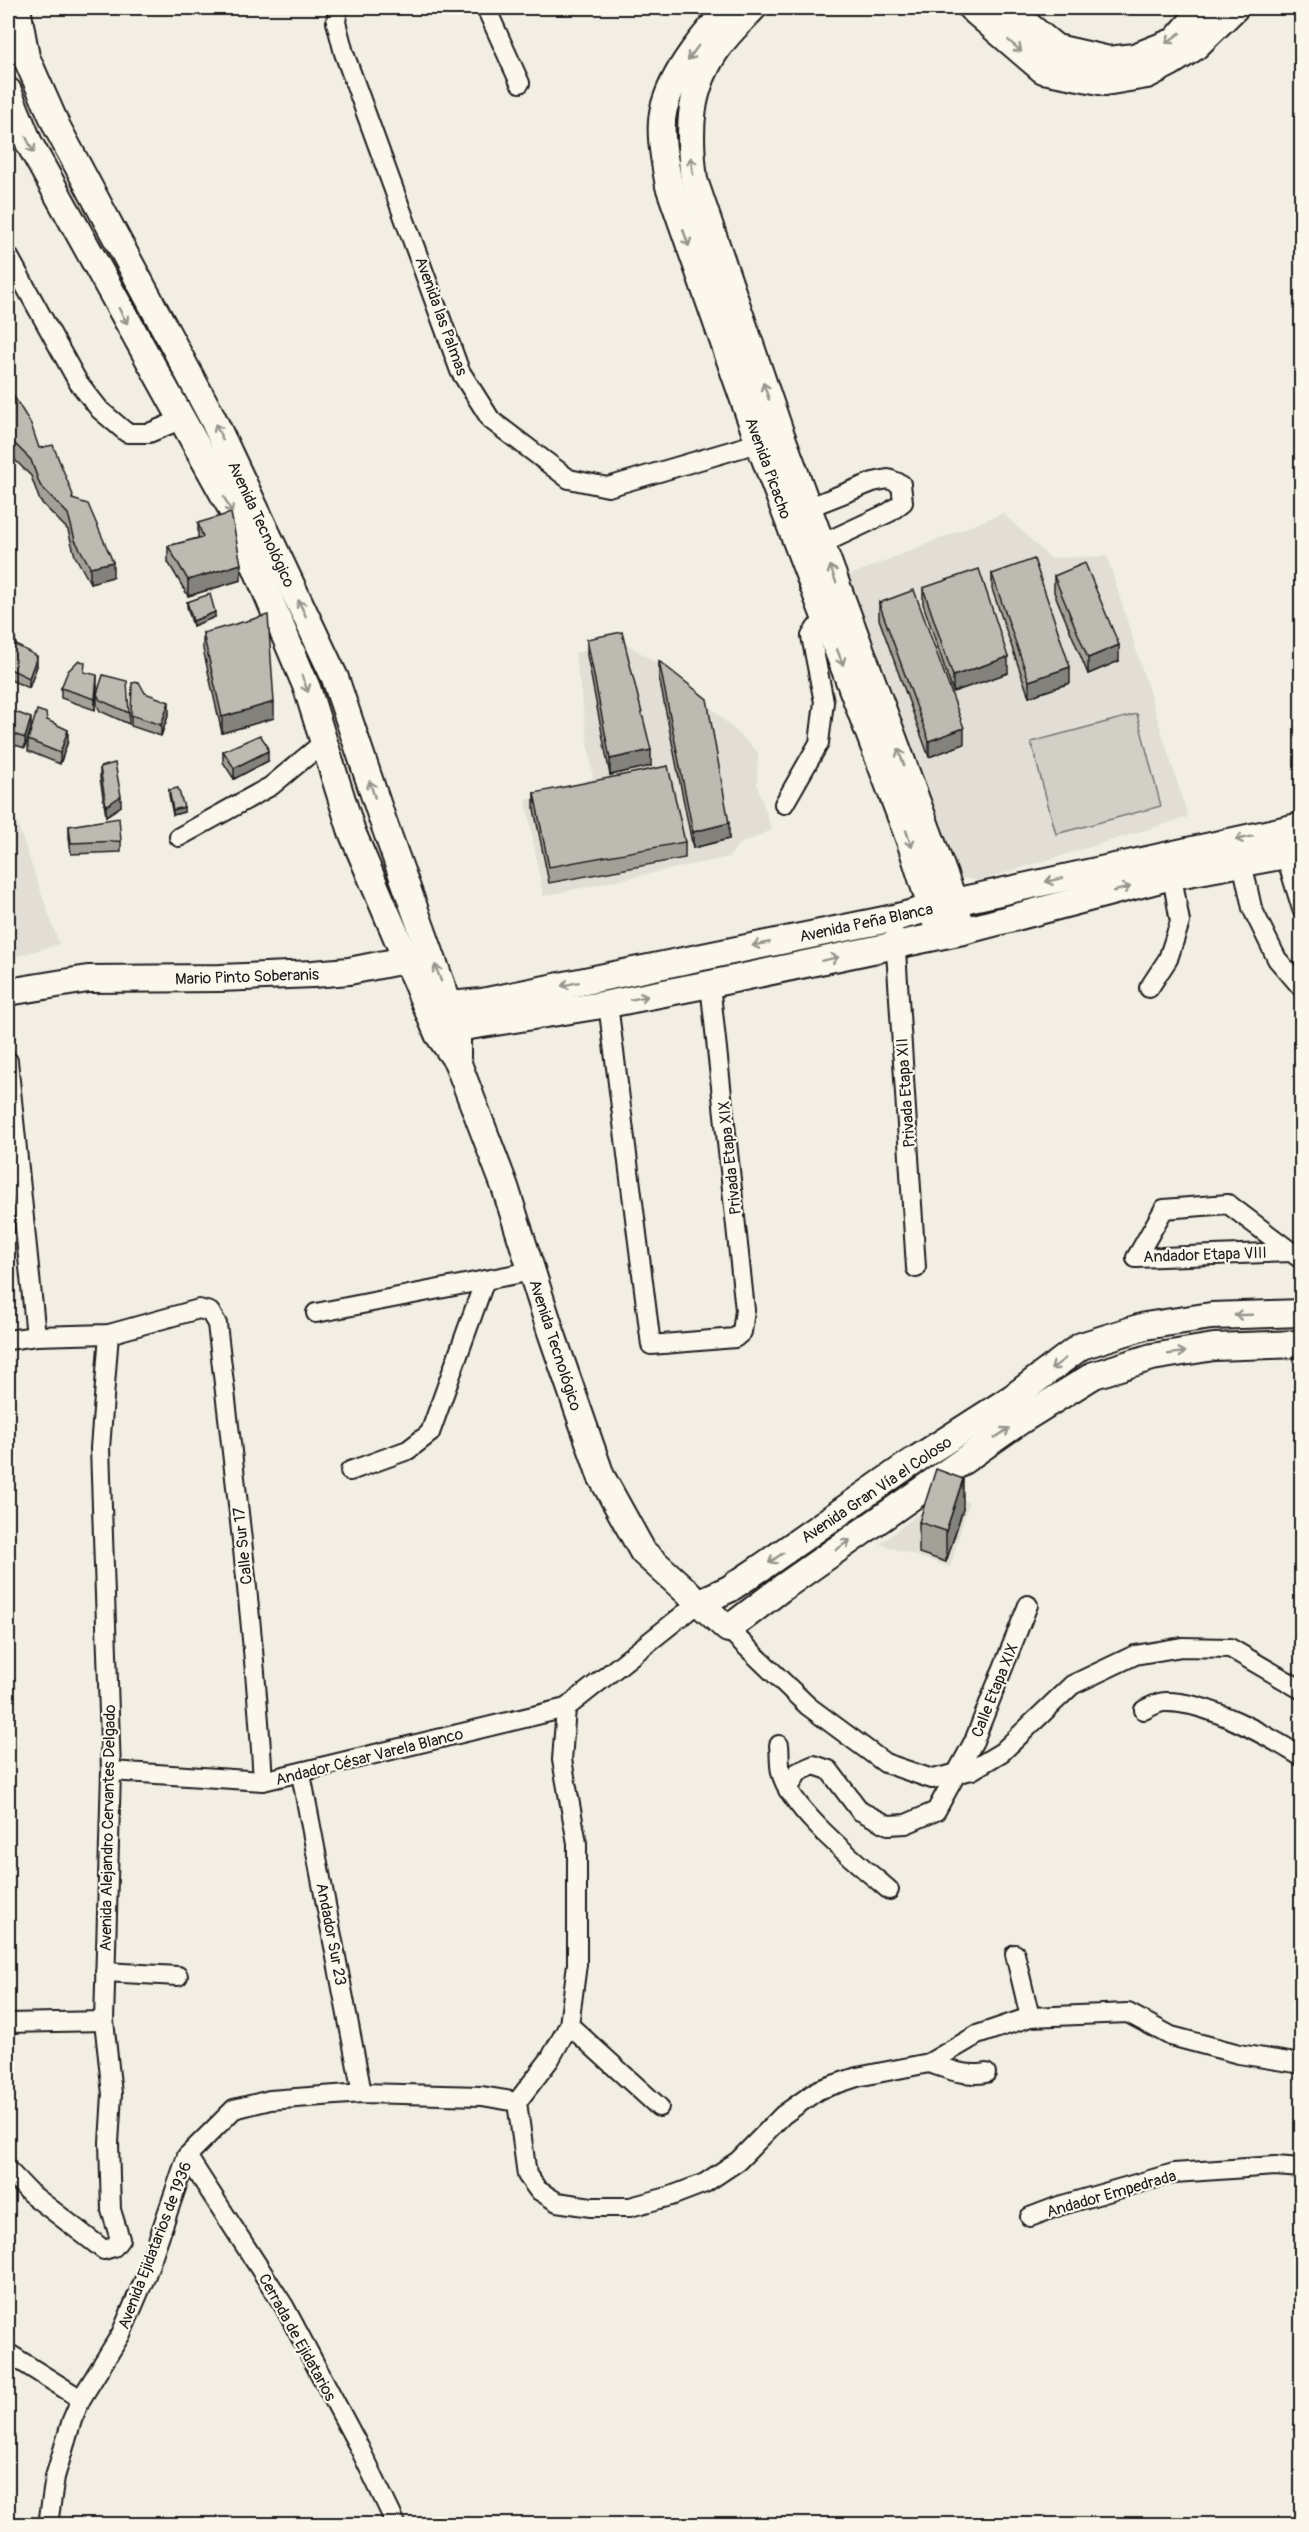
<svg xmlns="http://www.w3.org/2000/svg" width="1309" height="2532" viewBox="0 0 1309 2532" font-family="Pangolin,sans-serif">
<style>
.built{fill:#e2ded5}
.green{fill:#d2cfc6;stroke:#777671;stroke-width:1.5}
.lines{fill:none;stroke-linecap:round;stroke-linejoin:round}
.street-casing{stroke:#1c1c1c;stroke-width:22}
.secondary-casing{stroke:#1c1c1c;stroke-width:30}
.street{stroke:#fbf7ec;stroke-width:18}
.secondary{stroke:#fbf7ec;stroke-width:26}
.wall{fill:#a3a098;stroke:#1c1c1c;stroke-width:1.5}
.shaded-wall{fill:#84827c;stroke:#1c1c1c;stroke-width:1.5}
.building{fill:#bdbab1;stroke:#1c1c1c;stroke-width:1.5}
.oneway{stroke:#97948e}
.labels{text-anchor:middle;stroke-width:4.5;stroke-linejoin:round;paint-order:stroke}
.street-label{font-size:16px;fill:#1c1c1c;stroke:#fbf7ec}
</style>
<rect width="100%" height="100%" fill="#f2eee4"/>
<filter id="ink" filterUnits="userSpaceOnUse"><feTurbulence type="fractalNoise" baseFrequency=".0167" numOctaves="2"/><feDisplacementMap in="SourceGraphic" scale="12" xChannelSelector="R" yChannelSelector="G"/><feConvolveMatrix kernelMatrix="1 2 1 2 8 2 1 2 1" color-interpolation-filters="sRGB"/></filter>
<g filter="url(#ink)">
<g class="built">
<path d="M1003,513l47,45 57,-2 81,261 -209,64 -21,-4 -120,-297z"/>
<path d="M621,641l53,32 84,79 -1,33 15,45 -34,15 -9,12 -186,39 -17,-96 67,-22 -18,-125z"/>
<path d="M8,797l51,147 -51,15z"/>
<path d="M946,1492l23,10 -19,65 -70,-23z"/>
</g>
<path class="green" d="M1137,714l24,92 -105,28 -25,-92z"/>
<g class="lines">
<g class="street-casing">
<g id="street">
<path d="M338,8l-2,14 8,31 116,318 31,49 78,59 39,8 160,-47"/>
<path d="M486,8l34,75"/>
<path d="M8,255l70,127 22,28 27,23h22l31,-13"/>
<path d="M797,512l76,-30 15,-3 13,5 2,18 -13,10 -79,37"/>
<path d="M784,804l35,-61 5,-41 -13,-66 5,-8 12,-5"/>
<path d="M179,837l92,-51 53,-44"/>
<path d="M1285,844v10l17,55"/>
<path d="M1242,862l10,46 25,51 25,29"/>
<path d="M895,935l21,333"/>
<path d="M1149,988l19,-29 12,-37 -8,-46"/>
<path d="M608,1004l43,341 84,-7 7,-6 3,-22 -35,-326"/>
<path d="M8,1061l28,275"/>
<path d="M1136,1258l28,-49 64,-5 74,56"/>
<path d="M1136,1258l156,-6"/>
<path d="M316,1313l216,-42"/>
<path d="M8,1340l28,-4 73,-2 90,-25 11,3 7,12c18,153 37,305 46,457"/>
<path d="M350,1471l58,-21 22,-17 55,-153"/>
<path d="M728,1629l80,77 77,57 47,16 40,-9 30,-18 70,-67 63,-30 47,-8 48,1 72,42"/>
<path d="M1144,1710c6,-3 14,-8 21,-8 42,-1 101,33 137,55"/>
<path d="M779,1745c1,9 0,19 2,27 9,38 78,92 108,118"/>
<path d="M111,1771l152,10 303,-73 132,-105"/>
<path d="M301,1774l61,319"/>
<path d="M788,1790l10,-18 16,-7 15,5 31,41 28,14 18,-1 30,-13 38,-70 54,-136"/>
<path d="M1015,1954l15,63"/>
<path d="M105,1972l73,4"/>
<path d="M8,2023l96,-2"/>
<path d="M569,2025l90,82"/>
<path d="M929,2063c19,6 36,14 57,10"/>
<path d="M517,2102l10,73 11,15 19,12 34,5h39l41,-11 34,-13 33,-22 45,-46 35,-25 39,-13 72,-14 48,-28 53,-18 98,-4 43,23 68,18 63,10"/>
<path d="M517,2102l33,-43 19,-34 8,-61v-121l-15,-83 4,-52"/>
<path d="M187,2156l97,150 75,141 37,77"/>
<path d="M8,2170l22,23 74,57 10,-3 6,-8 -9,-29 -2,-67 3,-49 -8,-73 7,-250 -11,-323 9,-114"/>
<path d="M1030,2217l29,-11 115,-33 101,-7 27,2"/>
<path d="M8,2353l73,46"/>
<path d="M48,2524l7,-47 17,-57 9,-21 40,-65 24,-56 42,-122 47,-47 36,-9 92,-7 120,3 35,6"/>
</g>
</g>
<g class="secondary-casing">
<g id="secondary">
<path d="M17,8l9,49 31,70 155,290 123,261 48,143 74,207v33"/>
<path d="M729,8c-25,28 -55,62 -65,100 -6,24 1,54 5,78l90,257 151,398 30,94"/>
<path d="M753,8c-11,12 -24,24 -34,38 -31,43 -31,84 -25,134l87,255 173,467 9,29"/>
<path d="M971,8l72,62 62,12 42,-7 23,-12 25,-16 40,-39"/>
<path d="M1007,8l49,40 53,12 25,-3 41,-16 29,-33"/>
<path d="M8,91l21,52 201,363 77,182 45,144 86,202 19,27 48,126 46,145 50,144 42,76 85,77 54,-41 238,-167 74,-46 58,-18 62,-10 88,-3"/>
<path d="M8,992l80,-13 132,-1 93,-4 36,-3 56,-11"/>
<path d="M434,1010l15,-5 33,-3 412,-84 60,-16 348,-76"/>
<path d="M441,1033l16,-5 151,-24 102,-20 253,-53 209,-55 130,-24"/>
<path d="M698,1603l31,-14 30,-20 150,-105 103,-66 69,-52 64,-20 66,-10 91,-3"/>
</g>
</g>
<use href="#street" class="street"/>
<use href="#secondary" class="secondary"/>
</g>
<g class="wall">
<path d="M8,398l31,50 34,51 40,78 -23,6 -15,-27 -7,-26 -28,-29 -9,-25 -23,-23z"/>
<path d="M198,523l43,57 -53,16 -20,-34v-16l30,-8z"/>
<path d="M992,574l78,109 -41,14 -37,-108z"/>
<path d="M1054,576l65,85 -31,13 -34,-82z"/>
<path d="M923,588l85,85 -55,19 -30,-88z"/>
<path d="M187,602l28,15 -22,9 -6,-19z"/>
<path d="M879,603l85,141 -35,13 -50,-138z"/>
<path d="M203,633l71,85 -52,15 -19,-84z"/>
<path d="M8,636l29,30 -8,22 -21,-9z"/>
<path d="M587,639l64,127 -41,9 -23,-120z"/>
<path d="M659,661l70,178 -36,9 -34,-171z"/>
<path d="M85,672l12,14 -2,24 -34,-12v-10z"/>
<path d="M145,693l24,20 -8,23 -30,-10v-11z"/>
<path d="M97,694l32,19v11l-29,-13 -3,-6z"/>
<path d="M8,708l23,20 -6,20 -17,-5z"/>
<path d="M47,720l21,21 -8,23 -32,-13v-11z"/>
<path d="M223,751l45,10 -34,18 -11,-17z"/>
<path d="M100,767l21,39 -15,10 -6,-38z"/>
<path d="M169,790l15,22 -11,3 -4,-20z"/>
<path d="M534,793l151,49v16l-136,25 -15,-74z"/>
<path d="M69,826l52,15v11l-50,2 -2,-17z"/>
<path d="M963,1509l-17,53 -27,-9v-31z"/>
</g>
<g class="shaded-wall">
<path d="M12,302v16l-4,3v-16z"/>
<path d="M113,562v15l-23,6v-16z"/>
<path d="M241,564v16l-53,16v-16z"/>
<path d="M215,612v5l-22,9v-5z"/>
<path d="M1119,645v16l-31,13v-16z"/>
<path d="M37,656v10l-8,22v-10z"/>
<path d="M1008,657v16l-55,19v-16z"/>
<path d="M1070,667v16l-41,14v-16z"/>
<path d="M97,675v11l-2,24v-11z"/>
<path d="M169,702v11l-8,23v-11z"/>
<path d="M274,702v16l-52,15v-16z"/>
<path d="M31,718v10l-6,20v-10z"/>
<path d="M964,728v16l-35,13v-16z"/>
<path d="M68,730v11l-8,23v-11z"/>
<path d="M651,750v16l-41,9v-16z"/>
<path d="M268,751v10l-34,18v-11z"/>
<path d="M121,796v10l-15,10v-10z"/>
<path d="M184,807v5l-11,3v-5z"/>
<path d="M729,823v16l-36,9v-16z"/>
<path d="M963,1479v30l-17,53v-31z"/>
</g>
<g class="building">
<path d="M8,295l4,7 -4,3z"/>
<path d="M13,395l18,29 8,24 14,-3 20,50 -1,4 16,5 25,58 -23,5 -15,-27 -7,-26 -28,-29 -9,-25 -23,-23v-39z"/>
<path d="M231,513l10,51 -53,16 -20,-34 35,-9 -5,-14z"/>
<path d="M1034,559l36,108 -41,14 -37,-107z"/>
<path d="M1085,563l34,82 -31,13 -34,-82z"/>
<path d="M979,569l29,88 -55,19 -30,-88z"/>
<path d="M914,590l50,138 -35,13 -50,-138z"/>
<path d="M210,594l5,18 -22,9 -6,-19z"/>
<path d="M268,615l6,87 -52,15 -19,-84z"/>
<path d="M622,632l29,118 -41,9 -23,-120z"/>
<path d="M8,636l7,2 1,7 21,11 -8,22 -21,-10z"/>
<path d="M79,660l6,3 -1,9 13,3 -2,24 -34,-11 7,-17z"/>
<path d="M659,661l48,38 22,124 -36,9z"/>
<path d="M103,675l24,6 2,32 -29,-13 -3,-6z"/>
<path d="M139,682l6,11 24,9 -8,23 -30,-10 1,-32z"/>
<path d="M8,708v1l23,9 -6,20 -17,-6z"/>
<path d="M37,710l9,3 1,7 21,10 -8,23 -32,-13z"/>
<path d="M260,735l7,10 1,6 -34,17 -11,-17z"/>
<path d="M115,763l6,33 -15,10 -6,-39z"/>
<path d="M668,766l17,76 -136,25 -15,-74z"/>
<path d="M178,788l6,19 -11,3 -4,-20z"/>
<path d="M119,818l2,23 -50,2 -2,-17z"/>
<path d="M936,1469l27,10 -17,52 -27,-9z"/>
</g>
<defs><path id="oneway-shaft" d="M-6 0H5M1.5-3L5.5 0L1.5 3" fill="none" stroke-width="1.6" stroke-linecap="round" stroke-linejoin="round" transform="scale(1.5)"/></defs>
<g class="oneway">
<use href="#oneway-shaft" transform="translate(1173 38) rotate(144)"/>
<use href="#oneway-shaft" transform="translate(1015 46) rotate(41)"/>
<use href="#oneway-shaft" transform="translate(693 53) rotate(126)"/>
<use href="#oneway-shaft" transform="translate(30 145) rotate(64)"/>
<use href="#oneway-shaft" transform="translate(692 166) rotate(-97)"/>
<use href="#oneway-shaft" transform="translate(686 238) rotate(71)"/>
<use href="#oneway-shaft" transform="translate(123 316) rotate(61)"/>
<use href="#oneway-shaft" transform="translate(766 391) rotate(-109)"/>
<use href="#oneway-shaft" transform="translate(219 432) rotate(-115)"/>
<use href="#oneway-shaft" transform="translate(228 505) rotate(63)"/>
<use href="#oneway-shaft" transform="translate(833 574) rotate(-110)"/>
<use href="#oneway-shaft" transform="translate(302 608) rotate(-115)"/>
<use href="#oneway-shaft" transform="translate(840 657) rotate(69)"/>
<use href="#oneway-shaft" transform="translate(305 684) rotate(69)"/>
<use href="#oneway-shaft" transform="translate(901 757) rotate(-110)"/>
<use href="#oneway-shaft" transform="translate(372 789) rotate(-108)"/>
<use href="#oneway-shaft" transform="translate(1244 838) rotate(168)"/>
<use href="#oneway-shaft" transform="translate(909 839) rotate(71)"/>
<use href="#oneway-shaft" transform="translate(1054 880) rotate(168)"/>
<use href="#oneway-shaft" transform="translate(1122 889) rotate(-15)"/>
<use href="#oneway-shaft" transform="translate(761 944) rotate(169)"/>
<use href="#oneway-shaft" transform="translate(830 959) rotate(-12)"/>
<use href="#oneway-shaft" transform="translate(438 973) rotate(-110)"/>
<use href="#oneway-shaft" transform="translate(570 984) rotate(168)"/>
<use href="#oneway-shaft" transform="translate(639 998) rotate(-11)"/>
<use href="#oneway-shaft" transform="translate(1243 1315) rotate(178)"/>
<use href="#oneway-shaft" transform="translate(1177 1353) rotate(-8)"/>
<use href="#oneway-shaft" transform="translate(1058 1364) rotate(143)"/>
<use href="#oneway-shaft" transform="translate(1002 1433) rotate(-35)"/>
<use href="#oneway-shaft" transform="translate(843 1545) rotate(-35)"/>
<use href="#oneway-shaft" transform="translate(776 1558) rotate(145)"/>
</g>
</g>
<g class="labels">
<g class="street-label">
<text transform="translate(442 316) rotate(70)" y="6">Avenida las Palmas</text>
<text transform="translate(769 468) rotate(70)" y="6">Avenida Picacho</text>
<text transform="translate(262 524) rotate(65)" y="6">Avenida Tecnológico</text>
<text transform="translate(866 922) rotate(-12)" y="6">Avenida Peña Blanca</text>
<text transform="translate(247 976) rotate(-2)" y="6">Mario Pinto Soberanis</text>
<text transform="translate(905 1093) rotate(-94)" y="6">Privada Etapa XII</text>
<text transform="translate(729 1158) rotate(-96)" y="6">Privada Etapa XIX</text>
<text transform="translate(1205 1254) rotate(-2)" y="6">Andador Etapa VIII</text>
<text transform="translate(556 1345) rotate(72)" y="6">Avenida Tecnológico</text>
<text transform="translate(876 1489) rotate(-34)" y="6">Avenida Gran Vía el Coloso</text>
<text transform="translate(242 1546) rotate(-96)" y="6">Calle Sur 17</text>
<text transform="translate(994 1690) rotate(-68)" y="6">Calle Etapa XIX</text>
<text transform="translate(369 1756) rotate(-14)" y="6">Andador César Varela Blanco</text>
<text transform="translate(107 1828) rotate(-89)" y="6">Avenida Alejandro Cervantes Delgado</text>
<text transform="translate(332 1934) rotate(79)" y="6">Andador Sur 23</text>
<text transform="translate(1111 2193) rotate(-16)" y="6">Andador Empedrada</text>
<text transform="translate(154 2245) rotate(-69)" y="6">Avenida Ejidatarios de 1936</text>
<text transform="translate(298 2337) rotate(61)" y="6">Cerrada de Ejidatarios</text>
</g>
</g>
<rect width="1309" height="2532" fill="none" stroke="#fbf7ec" stroke-width="30"/>
<rect x="15" y="15" width="1279" height="2502" fill="none" stroke="#1c1c1c" stroke-width="2" filter="url(#ink)"/>
</svg>
